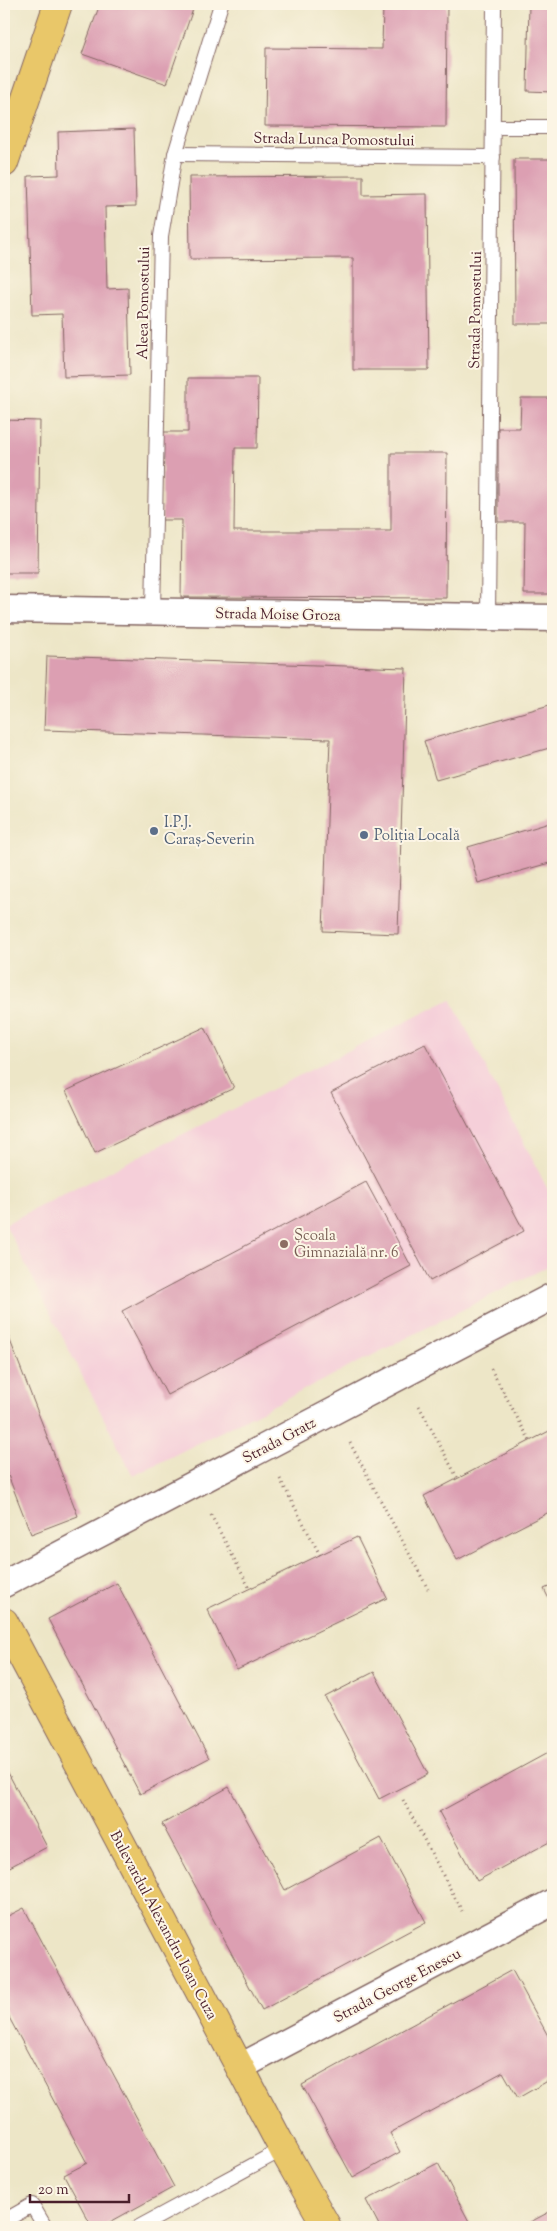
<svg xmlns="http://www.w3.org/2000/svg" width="557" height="2231" viewBox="0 0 557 2231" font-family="'Sorts Mill Goudy',serif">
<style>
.built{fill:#f5cfd9}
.building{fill:#dc9fb2}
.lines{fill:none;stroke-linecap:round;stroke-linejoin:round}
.service-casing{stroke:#836562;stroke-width:16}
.minor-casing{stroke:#836562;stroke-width:29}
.primary-casing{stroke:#836562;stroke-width:30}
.path{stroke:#836562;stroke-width:3;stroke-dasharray:1 4;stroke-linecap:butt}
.service{stroke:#fff;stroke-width:14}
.minor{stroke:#fff;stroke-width:26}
.primary{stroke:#e9c769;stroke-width:28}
.service-dot{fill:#5c6f8a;stroke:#fcf5e5;stroke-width:2}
.education-dot{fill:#8d6e63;stroke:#fcf5e5;stroke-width:2}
.labels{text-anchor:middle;stroke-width:4;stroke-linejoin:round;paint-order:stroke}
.street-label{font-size:15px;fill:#4a1f2b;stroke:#fcf5e5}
.service-label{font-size:15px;fill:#4e5e75;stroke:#fcf5e5;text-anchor:start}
.education-label{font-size:15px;fill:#785e54;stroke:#fcf5e5;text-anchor:start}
</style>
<rect width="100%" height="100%" fill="#fcf5e5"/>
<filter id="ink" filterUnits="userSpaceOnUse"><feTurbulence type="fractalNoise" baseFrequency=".02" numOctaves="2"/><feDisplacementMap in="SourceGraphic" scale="10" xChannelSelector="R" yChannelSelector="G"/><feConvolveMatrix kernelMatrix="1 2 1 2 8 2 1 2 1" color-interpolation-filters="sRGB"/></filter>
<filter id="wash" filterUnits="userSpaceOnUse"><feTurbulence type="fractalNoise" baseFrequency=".0096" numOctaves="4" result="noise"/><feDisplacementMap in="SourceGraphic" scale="20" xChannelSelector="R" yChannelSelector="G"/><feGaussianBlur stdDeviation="1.12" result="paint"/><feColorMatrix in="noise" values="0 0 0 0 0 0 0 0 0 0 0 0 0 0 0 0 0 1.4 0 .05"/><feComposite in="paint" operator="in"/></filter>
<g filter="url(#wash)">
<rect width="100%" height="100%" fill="#ede6c7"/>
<path class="built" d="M451,999l102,201v64l-420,212 -128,-252z"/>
<g id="blocks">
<g class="building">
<path d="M100,4h79l14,5 -26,75 -85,-30z"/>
<path d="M383,4h64l-1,123 -181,-1 1,-78 116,1z"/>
<path d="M529,4h24v88l-26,-1z"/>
<path d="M134,129l2,77 -31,1 2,82 21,-1 2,87 -66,2 -2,-63 -30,1 -4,-139 31,-1 -1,-43z"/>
<path d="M514,159h39v165h-38z"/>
<path d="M363,176v19l64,-1 2,176h-76v-112l-163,1 -1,-82z"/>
<path d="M188,378h70l-1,70h-22l-1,83h157v-78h56l-1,145 -265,-1 1,-77h-20v-88h26z"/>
<path d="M521,398h32v196h-29l1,-72h-27v-94h22z"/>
<path d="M4,420l36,1 -2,152h-34z"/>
<path d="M47,656l359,12 -8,266 -75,-3 7,-192 -286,-9z"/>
<path d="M553,704v43l-117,33 -12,-39z"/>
<path d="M553,822v40l-75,21 -10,-36z"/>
<path d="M205,1027l29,61 -139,65 -29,-62z"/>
<path d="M425,1044l99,187 -94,50 -99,-188z"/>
<path d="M366,1182l45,84 -244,129 -45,-84z"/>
<path d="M4,1325l74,191 -47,18 -27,-69z"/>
<path d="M553,1429v81l-96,50 -33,-64z"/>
<path d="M357,1537l30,61 -150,72 -30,-61z"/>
<path d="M117,1583l92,175 -69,36 -92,-175z"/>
<path d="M553,1585v22l-9,-18z"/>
<path d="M374,1672l54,102 -49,25 -54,-102z"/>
<path d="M553,1750v90l-76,41 -38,-69z"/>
<path d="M4,1765l43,82 -43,23z"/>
<path d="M229,1787l56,103 96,-52 45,84 -164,88 -100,-186z"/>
<path d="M24,1908l150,279 -73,40h-9l-28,-52 23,-12 -83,-155v-90z"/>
<path d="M512,1970l41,75v33l-35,20 -15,-26 -113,61 10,19 -47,26 -51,-93z"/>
<path d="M438,2163l34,64h-92l-14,-27z"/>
<path d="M553,2210v17h-32z"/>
</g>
</g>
</g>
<g filter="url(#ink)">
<use href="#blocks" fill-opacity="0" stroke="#836562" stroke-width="1"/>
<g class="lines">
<g class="service-casing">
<g id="service">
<path d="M493,127h60"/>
<path d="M175,154l318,3"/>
<path d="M153,611l8,-375 14,-82 46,-150"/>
<path d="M488,617l6,-613"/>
<path d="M4,2221l28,-16 13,22"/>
<path d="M139,2227l144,-78"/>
</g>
</g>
<g class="minor-casing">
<g id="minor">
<path d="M4,609l549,9"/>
<path d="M4,1584l549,-288"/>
<path d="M240,2067l313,-165"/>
</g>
</g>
<g class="primary-casing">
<g id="primary">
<path d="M4,163l54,-159"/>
<path d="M4,1622l279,527 44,78"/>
</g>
</g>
<g class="path">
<path d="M4,16l4,-12"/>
<path d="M491,1369l39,72"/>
<path d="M419,1406l39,73"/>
<path d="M350,1443l78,146"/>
<path d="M280,1479l40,76"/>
<path d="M211,1515l39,74"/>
<path d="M403,1800l59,111"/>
</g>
<use href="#service" class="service"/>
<use href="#minor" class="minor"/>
<use href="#primary" class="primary"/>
</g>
</g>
<g class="service-dot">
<circle cx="154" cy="831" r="5"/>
<circle cx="364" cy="835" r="5"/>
</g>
<circle class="education-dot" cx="284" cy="1244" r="5"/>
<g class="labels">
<g class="street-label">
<text transform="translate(334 139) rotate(1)" y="5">Strada Lunca Pomostului</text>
<text transform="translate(143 303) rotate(-89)" y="5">Aleea Pomostului</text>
<text transform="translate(475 310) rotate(-89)" y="5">Strada Pomostului</text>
<text transform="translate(278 614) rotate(1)" y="5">Strada Moise Groza</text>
<text transform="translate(279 1440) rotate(-28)" y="5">Strada Gratz</text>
<text transform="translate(164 1925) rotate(62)" y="5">Bulevardul Alexandru Ioan Cuza</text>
<text transform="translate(397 1985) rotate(-28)" y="5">Strada George Enescu</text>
</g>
<g class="service-label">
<text x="164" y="827">I.P.J.<tspan x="164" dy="17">Caraș-Severin</tspan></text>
<text x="374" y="840">Poliția Locală</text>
</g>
<g class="education-label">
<text x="294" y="1240">Școala<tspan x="294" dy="17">Gimnazială nr. 6</tspan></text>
</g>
</g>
<rect width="557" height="2231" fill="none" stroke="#fcf5e5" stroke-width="20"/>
<path d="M30 2194v8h99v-8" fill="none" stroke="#4a1f2b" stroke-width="2.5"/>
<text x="38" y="2194" font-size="15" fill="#4a1f2b" stroke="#fcf5e5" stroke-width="4" paint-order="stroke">20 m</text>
</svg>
